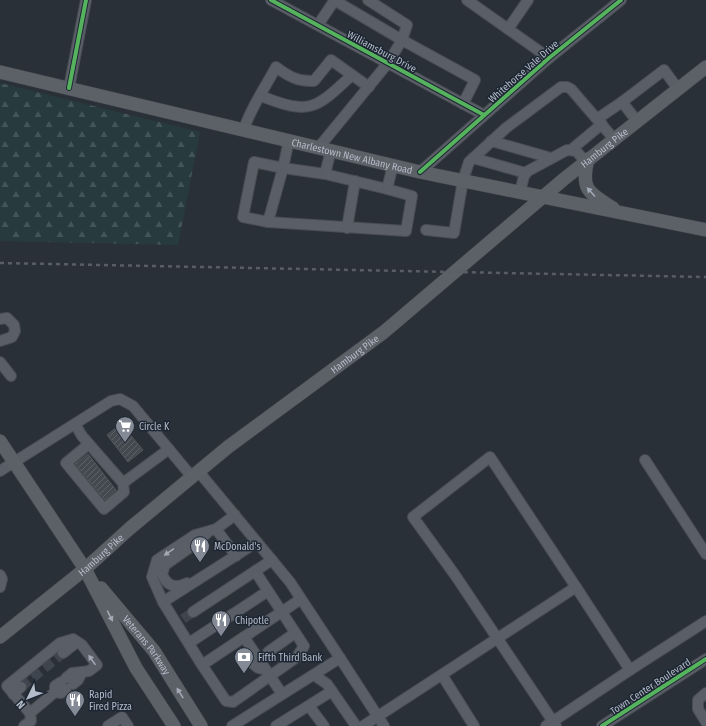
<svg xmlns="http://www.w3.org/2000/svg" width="706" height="726" viewBox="0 0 706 726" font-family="'Fira Sans Condensed',sans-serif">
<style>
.forest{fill:url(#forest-firs)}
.building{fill:url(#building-hatch);stroke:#52575f}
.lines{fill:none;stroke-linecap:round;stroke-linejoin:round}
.minor-tunnel{stroke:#3f454e;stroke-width:10;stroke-dasharray:10 5;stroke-linecap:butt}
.minor-casing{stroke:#484c53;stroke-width:12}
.major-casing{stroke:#484c55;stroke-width:14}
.minor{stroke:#5a5e66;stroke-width:10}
.major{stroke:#5c6168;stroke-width:13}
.rail{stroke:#595d64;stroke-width:2.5;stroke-dasharray:4 4;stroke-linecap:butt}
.cycleway-casing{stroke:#1d2633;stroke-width:6}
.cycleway{stroke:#56b35d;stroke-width:4}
.oneway{fill:#a2aab6}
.oneway2{fill:#a2a9b5}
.labels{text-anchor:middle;stroke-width:3;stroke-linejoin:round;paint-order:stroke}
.street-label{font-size:10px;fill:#b4bcc9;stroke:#1d2633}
.poi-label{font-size:10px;fill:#b4bcc9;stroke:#1d2633;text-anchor:start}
</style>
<defs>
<pattern id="forest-firs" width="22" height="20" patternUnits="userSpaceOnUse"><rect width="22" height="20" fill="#273a3e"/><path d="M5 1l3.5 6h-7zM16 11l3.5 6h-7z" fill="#445559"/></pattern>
<pattern id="building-hatch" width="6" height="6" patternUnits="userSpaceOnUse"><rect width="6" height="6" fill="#444950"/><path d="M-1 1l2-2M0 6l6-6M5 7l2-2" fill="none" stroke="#5d6168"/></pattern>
</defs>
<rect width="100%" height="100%" fill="#2a3038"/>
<path class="forest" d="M0,83l200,49 -22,113 -178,-4z"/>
<g class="building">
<path d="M121,424l22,26 -15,12 -21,-27z"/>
<path d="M88,454l28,36 -11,10 -30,-36z"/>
</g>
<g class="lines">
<g class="minor-tunnel">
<path d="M183,619l10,-7"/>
<path d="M247,656l5,7"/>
<path d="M21,687l42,-34"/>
</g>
<g class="minor-casing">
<g id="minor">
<path d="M271,0l213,115"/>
<path d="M368,0l39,25 -5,15 73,40 -12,24"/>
<path d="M467,0l82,58"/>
<path d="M318,25l16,-24 -1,-1"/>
<path d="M508,29l20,-29"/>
<path d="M69,88l17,-88"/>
<path d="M261,96c48,19 54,14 91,-21"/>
<path d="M597,119l25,-17"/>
<path d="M637,121l-15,-19 42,-32 14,19"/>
<path d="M244,129c7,-22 21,-41 32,-62 12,9 22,15 38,14l17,-21 38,27"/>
<path d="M289,140l-6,28 -29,-6 -11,55 25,5 15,-54 42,6"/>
<path d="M491,141l60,17"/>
<path d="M319,147l69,-84 14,-23 -68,-40"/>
<path d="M572,149l30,-25"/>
<path d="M331,150l-6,24 62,15 6,-24"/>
<path d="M473,158l53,15"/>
<path d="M420,172l129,-114 72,-58"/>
<path d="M520,192l4,-16 4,-5 39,-21 9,1 9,10"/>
<path d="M268,222l138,9 6,-35 -25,-7"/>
<path d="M347,228l8,-47"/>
<path d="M426,230l28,3 9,-53 6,-18 37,-34 55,-41h6l4,2 43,50"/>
<path d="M0,319l7,-1 7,7 1,6 -3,6 -12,4"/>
<path d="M0,362l11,14"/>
<path d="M75,424l7,12 41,47 46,-34"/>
<path d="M89,444l-23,19 38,46 20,-17 -1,-9"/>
<path d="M645,460l61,94"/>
<path d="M0,471l111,-70 9,-2 13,7 59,71"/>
<path d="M199,472l91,110 50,76"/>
<path d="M235,515l-19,14 -21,6 -38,25 -5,17 11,25 94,-60"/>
<path d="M216,529l20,27"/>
<path d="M0,575l2,4 -2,8"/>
<path d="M187,583c-12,6 -20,3 -25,-9l3,-9 34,-24 8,-8"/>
<path d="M163,602l39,63 99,-66"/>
<path d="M193,612l79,-52"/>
<path d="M244,637l38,57"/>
<path d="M189,643l79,-52"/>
<path d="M268,652l27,-19"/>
<path d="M63,653l14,-11"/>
<path d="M252,663l6,5 8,2"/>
<path d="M202,665l24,36 7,1 64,-45 7,-11 -49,-75"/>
<path d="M630,670l76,-49"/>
<path d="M314,675l13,9 29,42"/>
<path d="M442,675l32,51"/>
<path d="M66,678l6,-5 10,-1"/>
<path d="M55,692v-6l6,-4"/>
<path d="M706,693l-8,7v9l8,13"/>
<path d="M13,694l8,-7"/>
<path d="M309,706l15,20"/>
<path d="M30,713l25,-21 6,1 5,-4"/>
<path d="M24,726l7,-5 -1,-8 -23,-27 53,-43 13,-4 9,6 15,20 -8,6 -7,1 -4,8 -5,4"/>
<path d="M108,726l14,-9 6,9"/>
<path d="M232,726l108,-68 44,68"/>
<path d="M276,726l56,-35"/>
<path d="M363,726l213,-139 54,83 -84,56"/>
<path d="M556,726l-101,-151 -42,-58 77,-60 86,130"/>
<path d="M602,726l104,-67"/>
</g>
</g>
<g class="major-casing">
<g id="major">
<path id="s1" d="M0,72l420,100 286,58"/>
<path d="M588,159c-8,31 1,34 25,49"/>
<path d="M0,441l85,128 51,99 38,58"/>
<path id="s2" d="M101,588l53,63 47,75"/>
<path id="s3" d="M0,637l85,-68 44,-40 99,-82 156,-115 180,-153 142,-112"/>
</g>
</g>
<use href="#minor" class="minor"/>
<use href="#major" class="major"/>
<path class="rail" d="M0,263l706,14"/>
<g class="cycleway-casing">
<g id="cycleway">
<path d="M271,0l213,115"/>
<path d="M69,88l17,-88"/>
<path d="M420,172l129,-114 72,-58"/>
<path d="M602,726l104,-67"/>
</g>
</g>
<use href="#cycleway" class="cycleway"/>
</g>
<defs><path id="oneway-solid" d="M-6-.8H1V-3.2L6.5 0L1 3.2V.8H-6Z"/></defs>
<g class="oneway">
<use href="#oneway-solid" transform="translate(591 192) rotate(-132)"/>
<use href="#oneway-solid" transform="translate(110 616) rotate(63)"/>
<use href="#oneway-solid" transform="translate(180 693) rotate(-122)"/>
</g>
<g class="oneway2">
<use href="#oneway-solid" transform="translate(169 552) rotate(146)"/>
<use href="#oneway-solid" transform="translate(92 660) rotate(-125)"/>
</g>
<defs>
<g id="supermarket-pin" transform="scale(1)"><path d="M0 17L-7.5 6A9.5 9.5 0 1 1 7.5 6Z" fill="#848b96" stroke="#1d2633"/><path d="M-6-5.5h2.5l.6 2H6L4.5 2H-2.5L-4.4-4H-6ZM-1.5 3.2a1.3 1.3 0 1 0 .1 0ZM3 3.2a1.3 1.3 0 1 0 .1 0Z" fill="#fff"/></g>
<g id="restaurant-pin" transform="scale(1)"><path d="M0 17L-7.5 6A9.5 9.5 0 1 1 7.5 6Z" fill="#848b96" stroke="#1d2633"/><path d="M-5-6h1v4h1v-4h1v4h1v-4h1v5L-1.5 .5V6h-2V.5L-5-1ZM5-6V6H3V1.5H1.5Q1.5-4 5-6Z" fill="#fff"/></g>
<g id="bank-pin" transform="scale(1)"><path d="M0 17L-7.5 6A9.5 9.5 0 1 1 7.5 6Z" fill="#848b96" stroke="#1d2633"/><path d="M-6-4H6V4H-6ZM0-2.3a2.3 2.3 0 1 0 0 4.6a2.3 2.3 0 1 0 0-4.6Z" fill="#fff"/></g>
</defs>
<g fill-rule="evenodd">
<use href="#supermarket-pin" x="125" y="426"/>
<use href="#restaurant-pin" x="200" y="546"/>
<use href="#restaurant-pin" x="221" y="620"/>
<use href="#bank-pin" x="244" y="657"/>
<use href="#restaurant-pin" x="75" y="700"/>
</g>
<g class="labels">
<g class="street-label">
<text transform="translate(382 51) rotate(28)" y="4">Williamsburg Drive</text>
<text transform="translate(523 71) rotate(-41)" y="4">Whitehorse Vale Drive</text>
<text dy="4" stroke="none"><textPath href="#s3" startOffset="778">Hamburg Pike</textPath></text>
<text dy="4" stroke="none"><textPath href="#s1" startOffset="362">Charlestown New Albany Road</textPath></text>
<text dy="4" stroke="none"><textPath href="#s3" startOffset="454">Hamburg Pike</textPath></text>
<text dy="4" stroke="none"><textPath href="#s3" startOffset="130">Hamburg Pike</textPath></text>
<text dy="4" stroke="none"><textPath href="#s2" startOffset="73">Veterans Parkway</textPath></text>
<text transform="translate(650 686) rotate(-33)" y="4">Town Center Boulevard</text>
</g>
<g class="poi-label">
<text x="139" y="430">Circle K</text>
<text x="214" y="550">McDonald's</text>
<text x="235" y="624">Chipotle</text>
<text x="258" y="661">Fifth Third Bank</text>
<text x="89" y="698">Rapid<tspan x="89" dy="12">Fired Pizza</tspan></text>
</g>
</g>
<g transform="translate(28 698) rotate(227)" stroke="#1d2633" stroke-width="3" paint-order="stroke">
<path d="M0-3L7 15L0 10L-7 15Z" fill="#b4bcc9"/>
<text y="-6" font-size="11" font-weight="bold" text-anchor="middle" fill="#b4bcc9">N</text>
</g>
</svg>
